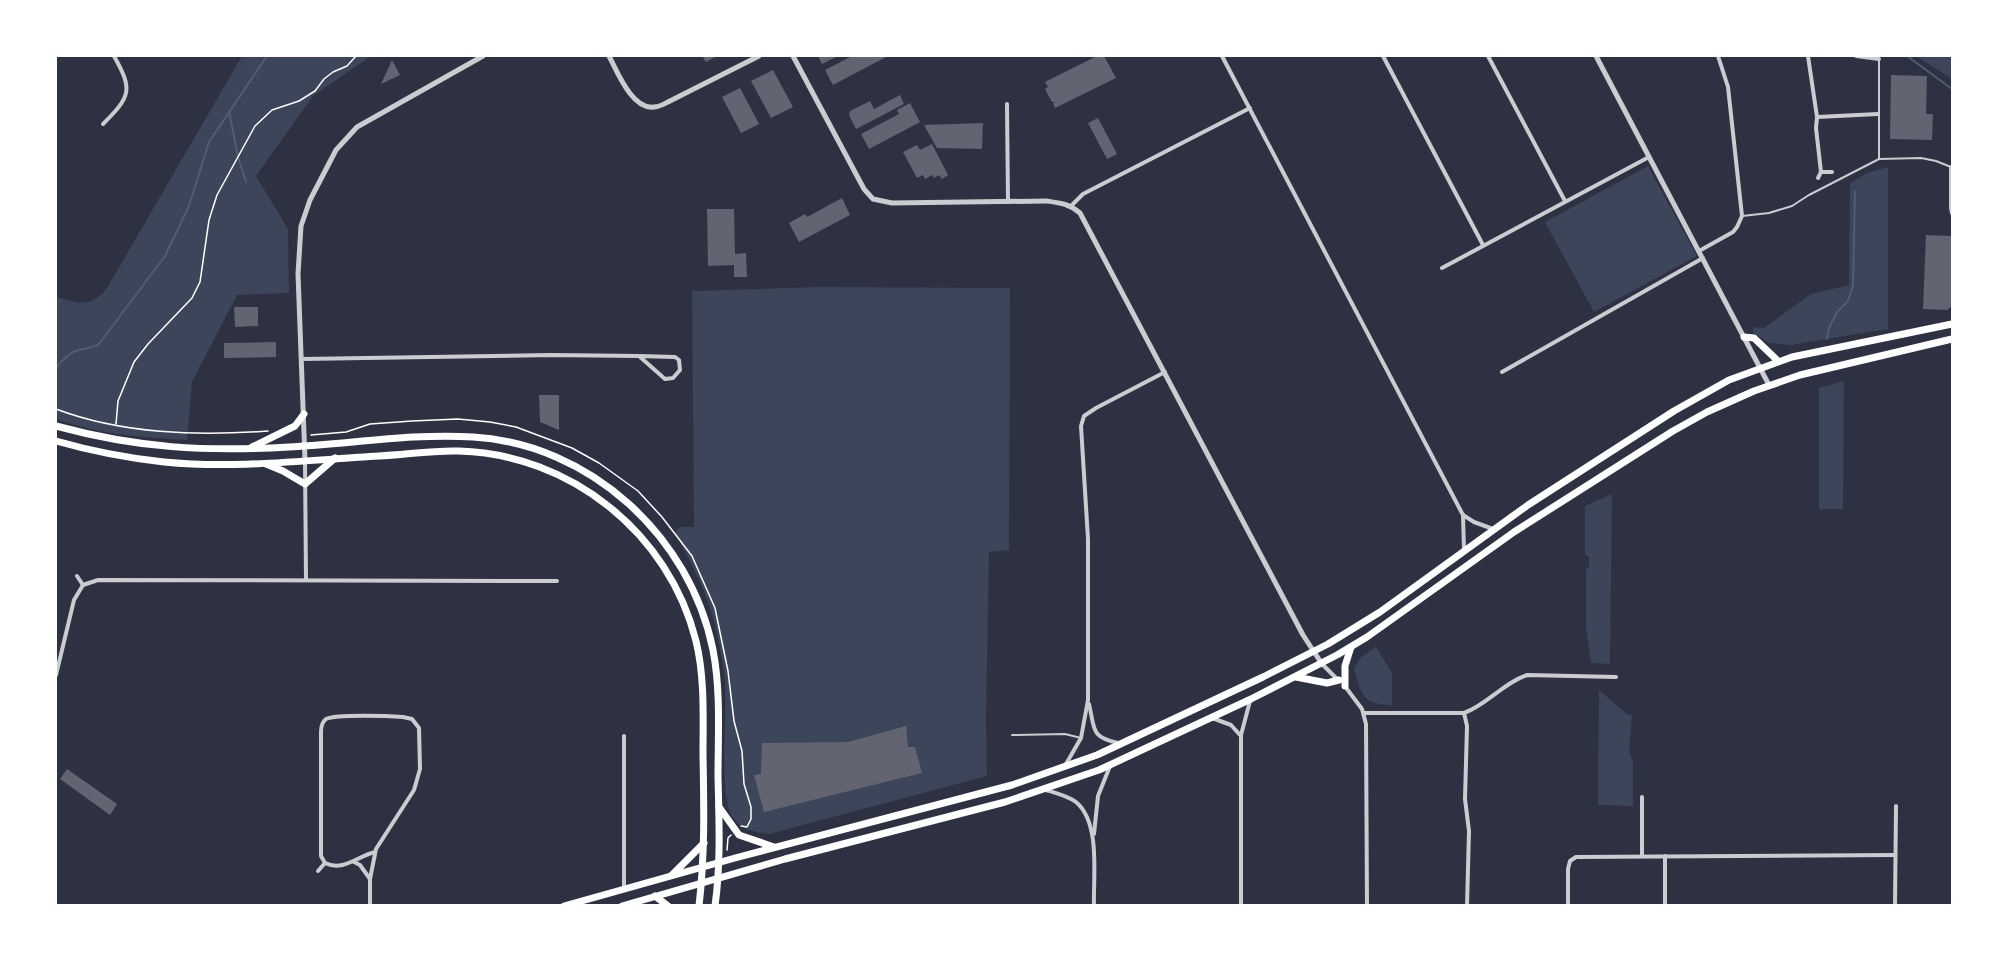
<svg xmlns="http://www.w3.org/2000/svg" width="2008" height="961" viewBox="0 0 2008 961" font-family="'Titillium Web',sans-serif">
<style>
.green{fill:#3c4559}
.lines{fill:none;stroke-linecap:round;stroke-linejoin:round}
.stream{stroke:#4f5d75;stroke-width:2}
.building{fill:#626471}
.path{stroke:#fff;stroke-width:1.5}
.service{stroke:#caccd0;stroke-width:2}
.minor{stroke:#caccd0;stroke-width:4}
.tertiary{stroke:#caccd0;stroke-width:5}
.primary{stroke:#fff;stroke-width:7}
</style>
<rect width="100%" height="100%" fill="#2d3142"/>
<g class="green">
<path d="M242,56h129l-58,40 -57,80 32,53 1,64 -52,2 -45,87 -5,58c-47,-3 -86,-5 -131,-21v-122c23,6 34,12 51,-9z"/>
<path d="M1916,56h36v23z"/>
<path d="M1648,166l49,90 -103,56 -49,-90z"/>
<path d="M1888,167v162l-98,16 -21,-2 -16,-10v-6l11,1 47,-34 38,-9 1,-102 17,-10z"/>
<path d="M821,287l189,1 -1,262 -20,2 -3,171 1,53 -218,58c-12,-1 -29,-5 -36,-16 -16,-22 -4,-111 -9,-144 -3,-21 -7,-43 -13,-63 -8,-27 -24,-54 -36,-79l5,-5h14l-2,-236z"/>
<path d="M1844,381l-1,128h-24v-121z"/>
<path d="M1612,494l-2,170 -19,-1 -5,-35v-59l3,-1v-11l-4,-3v-48z"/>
<path d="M1376,647l16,26v32c-29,0 -30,-9 -38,-36l7,-12z"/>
<path d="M1599,690l29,25h4l-3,37 4,10v44l-35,-1z"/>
</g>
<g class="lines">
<g class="stream">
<path d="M1907,56l45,33"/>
<path d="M229,111l9,46 8,25"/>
<path d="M1827,339l2,-11 8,-16 11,-11 5,-15 2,-95"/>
<path d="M56,368c6,-8 13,-16 23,-18 8,-2 14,-2 20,-6l66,-88 24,-50 20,-64 58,-86"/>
</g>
</g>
<g class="building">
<path d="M702,56h15l-11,6z"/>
<path d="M818,56h20l-16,8z"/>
<path d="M852,56h36l-55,29 -8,-15z"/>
<path d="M1097,56h7l12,22 -61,30 -2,-5 3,-1h-4l-7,-13 3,-2 -3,-5z"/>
<path d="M392,60l8,15 -19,9z"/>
<path d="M773,70l20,37 -22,11 -20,-37z"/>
<path d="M1891,75l36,1 -1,38h7l-1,26 -42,-1z"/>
<path d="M740,88l19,36 -18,9 -19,-36z"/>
<path d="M900,95l4,9 -48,25 -7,-14 1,-4 20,-10 4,8z"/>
<path d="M910,103l10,19 -51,27 -8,-15 38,-20 -2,-4z"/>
<path d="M1098,118l19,36 -10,5 -19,-36z"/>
<path d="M983,123l-1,26 -45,-1 -13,-23z"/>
<path d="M932,144l16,31 -6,4 -3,-4 -5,3 -2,-3 -7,4 -2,-4 -6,3 -14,-26 14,-7 3,5z"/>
<path d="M842,198l8,17 -51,27 -10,-19 16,-9 2,3z"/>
<path d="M707,209h27l1,45 11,-1 1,24h-13v-12l-26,1z"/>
<path d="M1926,235l26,1v70l-5,4 -24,-1z"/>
<path d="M234,307h24v19l-23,1z"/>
<path d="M276,342v15l-52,1v-15z"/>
<path d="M539,395h20v35l-19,-8z"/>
<path d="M906,726l2,21h7l7,26 -158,39 -10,-37 7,-1 1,-31 86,-1z"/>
<path d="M67,769l50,35 -7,11 -50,-36z"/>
</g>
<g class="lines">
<g class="path">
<path d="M56,409c66,25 141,27 212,22"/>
<path d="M116,424l2,-23 16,-39 14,-18 44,-46 8,-16 9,-62 8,-25 38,-69 17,-16 27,-9 16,-10 9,-12 9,-7 14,-6 9,-10"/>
<path d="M311,435l35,-3 24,-8 42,-3 46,-2 32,3 26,5 56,21 27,15 39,28 24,26 30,39 23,52 13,63 6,50 8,30 2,33 7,23v12l-4,8 -6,-1"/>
<path d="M727,850l1,-12 3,-3"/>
</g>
<g class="service">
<path d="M1879,56v103"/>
<path d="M1742,216l27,-3 23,-7 17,-11 70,-36 42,-1 15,3 15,6"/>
<path d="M1012,735l53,-1 16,4"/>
</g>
<g class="minor">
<path d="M1222,56l241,459 1,35"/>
<path d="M1383,56l100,189"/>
<path d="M1488,56l77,145"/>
<path d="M1808,56l9,61 -1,11 5,44"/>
<path d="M1856,56l23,3"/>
<path d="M1007,104l1,98"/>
<path d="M1817,117l61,-3"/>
<path d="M103,124c28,-28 30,-34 11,-68"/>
<path d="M1951,167v41l1,5"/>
<path d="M1818,178l3,-6h11"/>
<path d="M1071,206l12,-12 167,-86"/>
<path d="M1699,251l34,-19 4,-5 5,-11 -14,-129 -10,-31"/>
<path d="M1442,268l207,-111"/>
<path d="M302,359l250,-4 87,1 26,23 8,-1 7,-8 -1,-10 -4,-3 -36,-1"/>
<path d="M1502,372l201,-114"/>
<path d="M305,461l1,119"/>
<path d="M1463,515l11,7 19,7"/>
<path d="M77,576l6,9 15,-5 459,1"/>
<path d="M1322,664l16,16"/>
<path d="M56,675l18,-75 9,-15"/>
<path d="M1344,685l18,24 4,15 1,182"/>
<path d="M1089,704c6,25 1,33 29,39"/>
<path d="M1364,713h100c23,-8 39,-30 63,-38l89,2"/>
<path d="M1464,713l3,13 -2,73 4,32 -2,75"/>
<path d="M1212,718l19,7 9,10"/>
<path d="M624,736v153"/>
<path d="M1066,764l15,-26 7,-38v-161l-7,-113 3,-10 12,-8 69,-36"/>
<path d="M1046,790c10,3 22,6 30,12 25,21 17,74 18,104"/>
<path d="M1642,797v58"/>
<path d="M1094,834l4,-38 12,-30"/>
<path d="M1665,856v50"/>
<path d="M354,862l6,3 10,14"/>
<path d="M318,871l7,-8"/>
<path d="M370,906v-27l6,-30 38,-59 6,-21 -1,-41 -7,-9 -9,-2c-13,-1 -67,-3 -77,2 -4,3 -5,8 -5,13v124l4,7c18,9 33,-7 50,-11"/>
<path d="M1241,906v-171l9,-34"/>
<path d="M1568,906v-37l2,-8 6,-4 319,-2"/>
<path d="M1895,906l1,-100"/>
</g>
<g class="tertiary">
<path d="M609,56c8,15 23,54 45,51 5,0 10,-3 14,-5l91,-46"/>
<path d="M793,56l71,133 9,10 19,4 155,-2c14,2 22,3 33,12l223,422 19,29"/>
<path d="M1596,56l173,329"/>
<path d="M305,460l-7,-186 3,-48 9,-26 26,-50 21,-23 126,-71"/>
</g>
<g class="primary">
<path d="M1744,337l10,1 24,23"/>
<path d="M56,426c81,22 149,26 233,21 61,-3 124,-14 184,-10 117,7 217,99 240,213 8,41 5,85 5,127 1,43 3,86 -3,129"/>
<path d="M56,441c35,10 71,17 108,21 71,7 144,-2 215,-6 26,-1 53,-6 80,-5 111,3 210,82 237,190 9,37 7,76 7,114 1,51 2,100 -4,151"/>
<path d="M252,447l43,-21 9,-12"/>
<path d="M266,464l17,7 22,13 30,-26"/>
<path d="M1296,677l31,6 12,-3"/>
<path d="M1345,686v-20l6,-19"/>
<path d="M719,807l20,28 35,12"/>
<path d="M672,875l32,-32"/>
<path d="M655,896l13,10"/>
<path d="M564,906l171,-48 277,-73 85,-30 166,-78 65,-33 52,-32 148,-107 146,-94 55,-31 63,-23 160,-33"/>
<path d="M622,906l163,-47 220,-57 94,-32 152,-71 86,-44 30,-18 147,-105 159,-101 34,-19 47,-21 46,-16 152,-36"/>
</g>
</g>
<rect width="2008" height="961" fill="none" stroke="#ffffff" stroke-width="114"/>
</svg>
